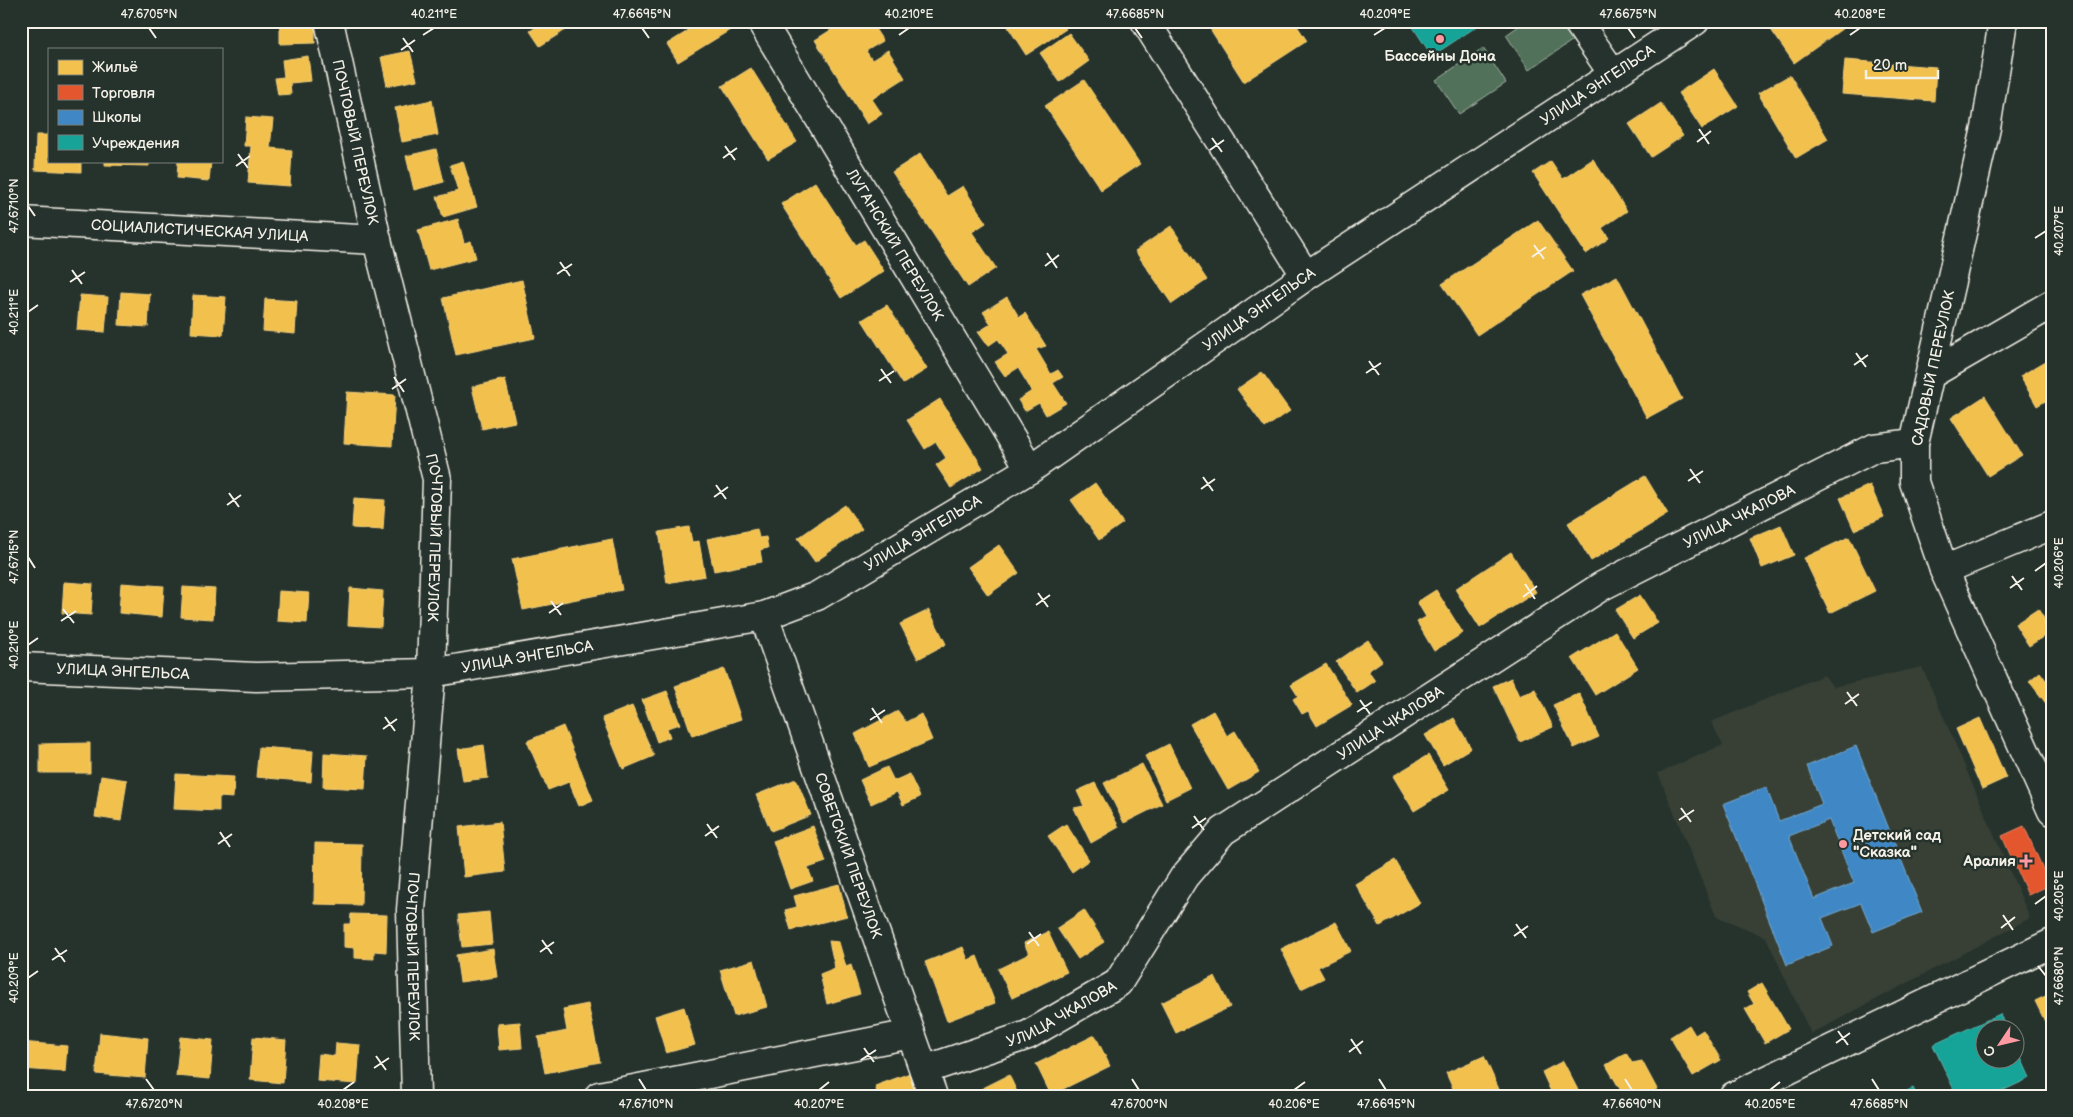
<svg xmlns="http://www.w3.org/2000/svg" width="2073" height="1117" viewBox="0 0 2073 1117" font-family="'Balsamiq Sans',sans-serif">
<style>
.built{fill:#374036}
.green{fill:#51715a;stroke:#a2b1a1}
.homes{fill:#f2c14e;stroke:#f3cf7c}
.shops{fill:#e4572e;stroke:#e98566}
.schools{fill:#3f88c5;stroke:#75a8d0;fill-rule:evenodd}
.public{fill:#17a398;stroke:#59bab0}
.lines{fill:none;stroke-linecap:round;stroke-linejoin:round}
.minor-casing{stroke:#f4f1e8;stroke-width:31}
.minor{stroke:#26332d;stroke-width:28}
.ticks{fill:none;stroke:#f4f1e8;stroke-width:2}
.poi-dot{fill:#ff9aa2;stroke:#26332d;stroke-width:2}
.labels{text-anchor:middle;stroke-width:5;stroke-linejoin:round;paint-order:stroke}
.poi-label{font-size:15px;font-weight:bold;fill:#f4f1e8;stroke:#26332d}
.street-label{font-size:15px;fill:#f4f1e8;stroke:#26332d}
.neatline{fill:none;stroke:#f4f1e8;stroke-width:2}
.ticks-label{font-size:12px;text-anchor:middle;fill:#f4f1e8}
</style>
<rect width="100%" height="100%" fill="#26332d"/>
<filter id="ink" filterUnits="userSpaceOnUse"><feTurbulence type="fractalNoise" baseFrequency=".02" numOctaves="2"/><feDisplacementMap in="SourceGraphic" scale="10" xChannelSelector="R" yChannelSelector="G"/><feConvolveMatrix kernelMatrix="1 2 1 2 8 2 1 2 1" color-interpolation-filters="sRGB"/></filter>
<g filter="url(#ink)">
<path class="built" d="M1922,667l108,251 -219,116 -45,-97 -50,-21 -58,-143 65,-28 -12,-23 113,-47 9,12z"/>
<g class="green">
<path d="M1526,21h39l11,17 -47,32 -23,-35z"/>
<path d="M1483,48l23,35 -47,31 -23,-34z"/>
</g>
<g class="homes">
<path d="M280,21h35v22l-35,1z"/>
<path d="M546,21h34l-40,25 -10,-15z"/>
<path d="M682,21h43l5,9 -52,32 -11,-18 21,-13z"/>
<path d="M845,21h25l13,20 -17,10 6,9 16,-10 17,28 -33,21 10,15 -15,10 -52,-84z"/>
<path d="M1018,21h19l3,5 8,-5h13l5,8 -40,26 -18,-28z"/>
<path d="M1205,21h89l13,20 -63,41z"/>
<path d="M1765,21h88l-59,42z"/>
<path d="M1069,33l20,28 -29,21 -20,-29z"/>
<path d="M410,51l7,29 -30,6 -6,-29z"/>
<path d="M308,56l3,25 -21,2 1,11 -13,1 -3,-17 9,-1 -2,-17z"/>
<path d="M1845,60l91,7 -2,34 -92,-7z"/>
<path d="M751,68l46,74 -29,17 -46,-73z"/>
<path d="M1714,69l24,37 -36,23 -24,-36z"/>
<path d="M1790,75l38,64 -32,19 -38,-65z"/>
<path d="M1084,80l56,84 -39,26 -56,-84z"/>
<path d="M432,100l6,35 -36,7 -7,-34z"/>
<path d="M1661,103l22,33 -32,21 -22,-33z"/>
<path d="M246,117l27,2 -3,29 22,2 -2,36 -42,-3 3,-37h-7z"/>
<path d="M49,133v28h32v11l-46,-2 1,-35h13z"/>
<path d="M436,149l8,33 -30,8 -8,-34z"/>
<path d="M920,154l27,42 16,-10 23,37 -14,9 24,36 -28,19 -76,-115z"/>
<path d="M1593,159l34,52 -25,17 7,10 -23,16 -53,-81 18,-12 12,18z"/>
<path d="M105,161h44v5l-44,-1z"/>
<path d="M178,161h33l-2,20 -32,-3z"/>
<path d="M463,161l14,46 -34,10 -6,-20 21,-6 -8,-26z"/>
<path d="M815,182l41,63 8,-5 20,31 -43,27 -60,-94z"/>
<path d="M458,219l6,24 7,-2 5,17 -47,12 -11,-40z"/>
<path d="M1538,220l35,51 -96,64 -35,-51z"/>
<path d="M1171,226l36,54 -35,24 -37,-53z"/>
<path d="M1617,276l65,123 -35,19 -67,-123z"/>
<path d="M522,280l13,58 -79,17 -13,-57z"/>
<path d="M121,292l29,2 -2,33 -29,-2z"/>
<path d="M80,295l28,2 -3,35 -28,-2z"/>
<path d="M193,295l33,2 -3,38 -32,-2z"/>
<path d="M1007,297l12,20 6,-4 21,33 -10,3 15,25 7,-4 5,7 -10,6 13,20 -20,12 -7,-12 -14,8 -7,-11 14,-9 -14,-23 -13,8 -10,-14 13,-8 -10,-15 -10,7 -10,-14 13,-8 -8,-12z"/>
<path d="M265,299l32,2 -2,33 -32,-3z"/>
<path d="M887,305l40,64 -24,15 -41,-64z"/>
<path d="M2046,361l6,10v26l-15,9 -17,-30z"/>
<path d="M1262,372l28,39 -25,17 -28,-39z"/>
<path d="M505,379l10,43 -33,7 -10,-42z"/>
<path d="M347,392l48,3 -3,51 -48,-3z"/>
<path d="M1985,396l37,59 -34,21 -37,-58z"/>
<path d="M940,399l43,69 -32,20 -15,-23 10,-7 -10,-16 -11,7 -18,-29z"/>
<path d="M1645,476l23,38 -77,47 -23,-38z"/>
<path d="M1095,483l28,40 -24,17 -28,-40z"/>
<path d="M1870,485l14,32 -30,13 -14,-32z"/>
<path d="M354,498l31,2 -2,30 -31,-2z"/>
<path d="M845,505l17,24 -47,33 -17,-24z"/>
<path d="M1781,525l13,30 -32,13 -12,-30z"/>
<path d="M689,527l3,15 7,-1 6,35 -38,7 -8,-51z"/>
<path d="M757,529l2,9 7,-1 2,11 -8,2 2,12 -48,9 -7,-32z"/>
<path d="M1849,537l26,54 -45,22 -26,-55z"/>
<path d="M612,539l10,51 -99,20 -11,-51z"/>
<path d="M999,545l20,28 -31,22 -20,-28z"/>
<path d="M1511,552l25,40 -56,36 -25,-39z"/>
<path d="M64,582l29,2 -2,31 -29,-2z"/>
<path d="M121,583l43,3 -2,31 -43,-4z"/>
<path d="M183,587l32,2 -2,30 -32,-2z"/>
<path d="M350,588l33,3 -2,36 -33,-2z"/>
<path d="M1436,590l27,43 -29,18 -17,-29 9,-5 -9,-15z"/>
<path d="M279,591l30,2 -2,30 -30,-2z"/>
<path d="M1640,595l18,28 -25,15 -18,-28z"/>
<path d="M2038,609l14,22 -23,15 -14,-22z"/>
<path d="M929,610l17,34 -28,15 -18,-35z"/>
<path d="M1615,631l23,37 -43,27 -23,-37z"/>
<path d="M1368,640l14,21 -14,10 7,10 -18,12 -21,-31z"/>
<path d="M1326,664l26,41 -35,21 -9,-15 -6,3 -9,-15 5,-3 -7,-11z"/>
<path d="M724,669l17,50 -49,17 -17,-50z"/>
<path d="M2040,672l8,11 4,-3v23l-4,3 -19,-25z"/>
<path d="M1511,678l8,18 16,-7 18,38 -33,15 -27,-56z"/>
<path d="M667,691l13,33 -13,4 3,9 -13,5 -15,-42z"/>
<path d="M1579,693l20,44 -25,11 -21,-43z"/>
<path d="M632,706l22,50 -31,13 -21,-51z"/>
<path d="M898,711l8,11 15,-8 11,26 -63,27 -14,-33z"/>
<path d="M1213,711l14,25 8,-5 24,41 -31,18 -38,-66z"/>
<path d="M1454,718l17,30 -28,17 -18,-30z"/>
<path d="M1980,718l26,60 -24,11 -26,-60z"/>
<path d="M563,726l30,74 -14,6 -10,-24 -21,8 -21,-49z"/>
<path d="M90,743v30h-50v-29z"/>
<path d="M1169,744l21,44 -24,12 -21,-44z"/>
<path d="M484,745l4,33 -25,3 -5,-32z"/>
<path d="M259,747l54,4 -2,31 -55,-5z"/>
<path d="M324,753l43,3 -2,33 -42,-2z"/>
<path d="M1428,755l21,35 -35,21 -21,-35z"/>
<path d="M1142,764l20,40 -38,19 -20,-40z"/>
<path d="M887,767l7,14 15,-7 11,23 -17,8 -6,-13 -26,12 -11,-24z"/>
<path d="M176,774l58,3 -1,21 -14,-1v14l-45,-2z"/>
<path d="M101,776l26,4 -6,41 -26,-4z"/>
<path d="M796,779l15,36 -40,16 -15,-36z"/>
<path d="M1095,783l24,44 -28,16 -17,-35 10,-2 -7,-15z"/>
<path d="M500,822l5,50 -41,5 -5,-50z"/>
<path d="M1066,824l23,36 -17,12 -24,-36z"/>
<path d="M813,826l13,36 -18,6 5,13 -23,8 -17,-48z"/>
<path d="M315,843l47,1 -1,61 -47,-1z"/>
<path d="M1395,860l25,43 -40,23 -25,-42z"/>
<path d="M839,884l8,32 -56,14 -6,-20 12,-3 -3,-11z"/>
<path d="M1084,910l20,32 -26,17 -21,-31z"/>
<path d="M489,912l3,32 -30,3 -4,-32z"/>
<path d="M351,914l36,1 -1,37 -12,-1v8l-19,-1v-10l-11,-1v-23h6z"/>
<path d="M1336,922l15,29 -33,16 6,11 -23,11 -20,-40z"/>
<path d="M1048,932l19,40 -55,26 -14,-29 31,-15 -5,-11z"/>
<path d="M829,941l10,1 7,25 5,-2 9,29 -33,10 -7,-30 15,-6z"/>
<path d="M963,947l5,13 9,-4 18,47 -48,18 -22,-59z"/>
<path d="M493,949l4,28 -37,5 -4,-27z"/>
<path d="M754,960l13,47 -33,9 -14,-46z"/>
<path d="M1215,976l15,31 -54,26 -15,-30z"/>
<path d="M1762,983l27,46 -24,14 -20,-34 9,-5 -7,-12z"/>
<path d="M2052,993v43l-17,-35z"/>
<path d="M588,1004l12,58 -55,11 -7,-36 29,-6 -4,-22z"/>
<path d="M684,1007l11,38 -29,8 -11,-37z"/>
<path d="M520,1022l2,26 -23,2 -2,-26z"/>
<path d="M1689,1025l6,10 8,-5 18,30 -28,16 -23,-39z"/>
<path d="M100,1033l48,5 -3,40 -49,-4z"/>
<path d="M1095,1035l15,31 -59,29 -15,-31z"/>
<path d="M180,1037l33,3 -3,39 -34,-3z"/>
<path d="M253,1037l33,3 -3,43 -33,-3z"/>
<path d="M21,1042l46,4 -2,26 -44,-3z"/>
<path d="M336,1043l24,2 -3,39 -40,-3 2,-27 16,2z"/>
<path d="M1626,1053l6,10 10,-2 15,28 -12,7h-21l-18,-31z"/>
<path d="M1484,1056l18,40h-46l-10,-23z"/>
<path d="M1563,1061l18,35h-28l-11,-24z"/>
<path d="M910,1073l9,23h-41l-3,-10z"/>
<path d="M1009,1075l10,21h-37l-3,-6z"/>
</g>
<path class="shops" d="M2024,826l26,59 -22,10 -26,-59z"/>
<path class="schools" d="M1856,746l66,166 -49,20 -12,-29 -39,15 11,28 -46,19 -64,-161 43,-17 13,34 43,-17 -15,-38zM1829,820l25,63 -40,16 -25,-63z"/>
<g class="public">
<path d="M1409,21h76l-53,35z"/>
<path d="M2000,1014l7,16h-21v30h30v-13l14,31 -39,18h-34l-24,-51z"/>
<path d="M1913,1088l4,8h-20z"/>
</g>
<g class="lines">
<g class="minor-casing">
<g id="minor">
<path id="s1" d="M329,21l48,219 60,239 -6,194 -20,237 5,186"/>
<path id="s2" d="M761,21l269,448"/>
<path d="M1145,21l161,255"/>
<path d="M1577,21l37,54"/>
<path d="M2003,21l-17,107 -72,315v39l30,88 108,241"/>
<path id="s3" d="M21,221l356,19"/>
<path d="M1931,374l121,-70"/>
<path d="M1944,570l108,-45"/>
<path id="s4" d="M764,616l169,480"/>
<path id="s5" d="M21,667l235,10 175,-4 333,-57 53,-20 213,-127 276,-193 389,-255"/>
<path id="s6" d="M924,1070l104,-35 90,-52 66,-106 39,-46 379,-245 272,-138 40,-5"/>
<path d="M599,1096l312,-62"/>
<path d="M1734,1096l318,-153"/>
</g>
</g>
<use href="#minor" class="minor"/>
</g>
</g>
<path class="ticks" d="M149,28l7,10M642,28l7,10M1135,28l7,10M1628,28l7,10M423,35l11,-7M899,35l10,-7M1374,35l11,-7M1850,35l10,-7M403,38l10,14M401,50l14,-10M1699,129l10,15M1212,138l10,14M1697,142l14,-11M725,146l10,14M1210,150l14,-10M238,154l10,14M723,158l14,-10M236,166l14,-10M28,206l7,10M2035,238l11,-7M1534,245l10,14M1047,253l10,15M1532,257l14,-10M560,262l10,14M1045,266l14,-11M72,270l10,14M557,274l15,-10M70,282l15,-10M28,312l10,-7M1856,353l10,14M1369,361l10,14M1854,365l14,-10M881,369l10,14M1366,373l15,-10M394,377l10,15M879,381l15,-10M392,389l14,-10M1690,469l10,14M1203,477l10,14M1688,481l15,-10M716,485l10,14M1201,489l14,-10M229,493l10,14M714,497l14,-10M227,505l14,-10M28,557l7,11M2035,571l11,-8M2012,576l10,14M1525,584l10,15M2010,588l14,-10M1038,593l10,14M1523,597l14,-11M551,601l10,14M1036,605l14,-10M63,609l11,14M549,613l14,-10M61,621l15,-10M28,645l10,-7M1847,692l10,14M1360,700l10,14M1845,704l14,-10M872,708l10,15M1357,712l15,-10M385,717l10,14M870,720l15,-10M383,729l14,-10M1681,808l10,14M1194,816l10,14M1679,820l15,-10M707,824l10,14M1192,828l14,-10M220,832l10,15M705,836l14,-10M218,844l14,-10M2035,904l11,-8M2003,915l10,15M1516,924l10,14M2001,928l14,-11M1029,932l10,14M1514,936l14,-10M542,940l10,14M1027,944l14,-10M55,948l10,14M540,952l14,-10M52,960l15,-10M2038,966l8,10M28,978l10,-7M1838,1031l10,14M1351,1039l10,15M1836,1043l14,-10M864,1048l10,14M1349,1052l14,-11M376,1056l10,14M861,1060l15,-10M374,1068l15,-10M146,1079l8,11M639,1079l7,11M1132,1079l7,11M1379,1079l7,11M1625,1079l7,11M1872,1079l7,11M343,1090l11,-8M819,1090l10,-8M1294,1090l11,-8M1770,1090l10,-8"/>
<g class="poi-dot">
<circle cx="1440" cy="39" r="5"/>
<circle cx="1843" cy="844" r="5"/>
<path d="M2023.5 853.5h5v5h5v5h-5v5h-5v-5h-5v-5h5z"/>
</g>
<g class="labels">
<g class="poi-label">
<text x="1440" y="61">Бассейны Дона</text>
<text x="1853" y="840" text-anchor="start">Детский сад<tspan x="1853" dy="17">"Сказка"</tspan></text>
<text x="2016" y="866" text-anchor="end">Аралия</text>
</g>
<g class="street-label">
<text dy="5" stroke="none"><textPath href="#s5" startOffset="1738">УЛИЦА ЭНГЕЛЬСА</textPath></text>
<text dy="5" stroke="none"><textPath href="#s1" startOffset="124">ПОЧТОВЫЙ ПЕРЕУЛОК</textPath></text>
<text dy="5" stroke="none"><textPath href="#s3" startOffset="179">СОЦИАЛИСТИЧЕСКАЯ УЛИЦА</textPath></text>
<text dy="5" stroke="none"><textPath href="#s2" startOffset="261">ЛУГАНСКИЙ ПЕРЕУЛОК</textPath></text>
<text dy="5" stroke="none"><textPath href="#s5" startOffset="1332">УЛИЦА ЭНГЕЛЬСА</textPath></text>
<text transform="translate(1933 368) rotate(-78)" y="5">САДОВЫЙ ПЕРЕУЛОК</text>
<text dy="5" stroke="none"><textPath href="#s6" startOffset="1004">УЛИЦА ЧКАЛОВА</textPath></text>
<text dy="5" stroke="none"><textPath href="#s5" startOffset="928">УЛИЦА ЭНГЕЛЬСА</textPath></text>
<text dy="5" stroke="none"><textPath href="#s1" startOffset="529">ПОЧТОВЫЙ ПЕРЕУЛОК</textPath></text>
<text dy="5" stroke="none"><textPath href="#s5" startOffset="508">УЛИЦА ЭНГЕЛЬСА</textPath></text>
<text dy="5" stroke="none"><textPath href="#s5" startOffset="102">УЛИЦА ЭНГЕЛЬСА</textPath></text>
<text dy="5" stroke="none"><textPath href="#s6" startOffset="598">УЛИЦА ЧКАЛОВА</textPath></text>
<text dy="5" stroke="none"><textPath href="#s4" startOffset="254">СОВЕТСКИЙ ПЕРЕУЛОК</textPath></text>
<text dy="5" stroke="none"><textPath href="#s1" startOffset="949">ПОЧТОВЫЙ ПЕРЕУЛОК</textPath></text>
<text dy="5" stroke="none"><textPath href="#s6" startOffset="149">УЛИЦА ЧКАЛОВА</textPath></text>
</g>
</g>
<rect width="2073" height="1117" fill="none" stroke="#26332d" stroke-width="55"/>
<rect x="48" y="48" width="175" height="115" fill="#26332d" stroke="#787f78"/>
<rect x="58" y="60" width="25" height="15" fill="#f2c14e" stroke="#787f78"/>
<text x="92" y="72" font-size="15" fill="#f4f1e8">Жильё</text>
<rect x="58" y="85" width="25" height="15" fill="#e4572e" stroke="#787f78"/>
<text x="92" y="98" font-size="15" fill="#f4f1e8">Торговля</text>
<rect x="58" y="110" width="25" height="15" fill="#3f88c5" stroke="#787f78"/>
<text x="92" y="122" font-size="15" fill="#f4f1e8">Школы</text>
<rect x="58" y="135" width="25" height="15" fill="#17a398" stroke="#787f78"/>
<text x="92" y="148" font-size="15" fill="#f4f1e8">Учреждения</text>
<g transform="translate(2000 1044) rotate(235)"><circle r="24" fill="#26332d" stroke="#787f78"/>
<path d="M0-4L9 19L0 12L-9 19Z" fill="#ff9aa2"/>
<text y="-8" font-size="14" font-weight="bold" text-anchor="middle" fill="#f4f1e8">С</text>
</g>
<path d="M1866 70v8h72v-8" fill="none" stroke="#f4f1e8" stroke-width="2.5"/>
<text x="1873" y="70" font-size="15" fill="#f4f1e8" stroke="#26332d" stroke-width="4" paint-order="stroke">20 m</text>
<rect x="28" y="28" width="2018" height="1062" class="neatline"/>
<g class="ticks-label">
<text x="149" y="18">47.6705°N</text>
<text x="434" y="18">40.211°E</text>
<text x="642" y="18">47.6695°N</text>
<text x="909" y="18">40.210°E</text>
<text x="1135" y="18">47.6685°N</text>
<text x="1385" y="18">40.209°E</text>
<text x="1628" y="18">47.6675°N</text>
<text x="1860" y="18">40.208°E</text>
<text transform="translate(14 206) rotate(-90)" y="4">47.6710°N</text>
<text transform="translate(2059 231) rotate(-90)" y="4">40.207°E</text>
<text transform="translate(14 312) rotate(-90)" y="4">40.211°E</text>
<text transform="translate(14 557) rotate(-90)" y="4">47.6715°N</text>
<text transform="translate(2059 563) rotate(-90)" y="4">40.206°E</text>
<text transform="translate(14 645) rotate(-90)" y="4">40.210°E</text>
<text transform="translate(2059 896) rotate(-90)" y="4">40.205°E</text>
<text transform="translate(2059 976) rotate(-90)" y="4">47.6680°N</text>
<text transform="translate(14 978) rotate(-90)" y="4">40.209°E</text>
<text x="154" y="1108">47.6720°N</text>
<text x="343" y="1108">40.208°E</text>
<text x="646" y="1108">47.6710°N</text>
<text x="819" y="1108">40.207°E</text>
<text x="1139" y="1108">47.6700°N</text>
<text x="1294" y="1108">40.206°E</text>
<text x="1386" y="1108">47.6695°N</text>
<text x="1632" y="1108">47.6690°N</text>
<text x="1770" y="1108">40.205°E</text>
<text x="1879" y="1108">47.6685°N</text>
</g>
</svg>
